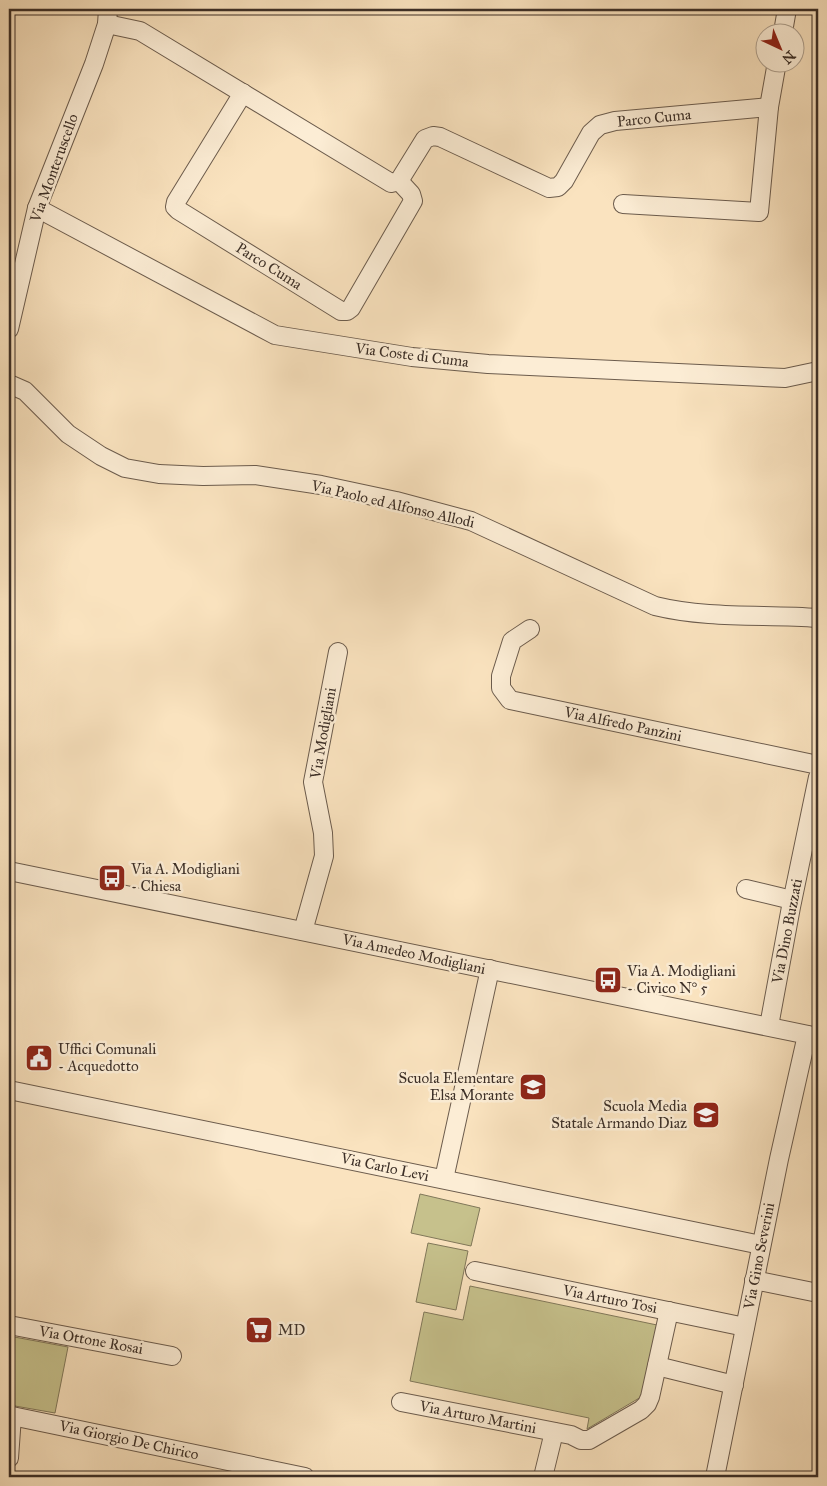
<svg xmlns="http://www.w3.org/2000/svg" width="827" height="1486" viewBox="0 0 827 1486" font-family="'IM FELL Great Primer',serif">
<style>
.green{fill:#c6c18c;stroke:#81785a}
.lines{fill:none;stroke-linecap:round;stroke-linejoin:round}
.minor-casing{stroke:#6c5c4d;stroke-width:20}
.minor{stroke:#fcedd5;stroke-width:18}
.labels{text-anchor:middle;stroke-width:5;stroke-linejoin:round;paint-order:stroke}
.street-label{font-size:15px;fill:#3c2f27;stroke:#fcedd5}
.poi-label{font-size:15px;fill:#3c2f27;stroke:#fcedd5;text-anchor:start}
</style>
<rect width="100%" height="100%" fill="#fae3bf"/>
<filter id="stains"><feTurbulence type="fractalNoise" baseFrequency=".004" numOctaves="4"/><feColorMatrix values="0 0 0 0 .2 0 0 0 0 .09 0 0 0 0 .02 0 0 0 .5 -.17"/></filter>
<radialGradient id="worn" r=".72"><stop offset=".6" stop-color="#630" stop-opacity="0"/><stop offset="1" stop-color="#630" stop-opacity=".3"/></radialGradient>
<g class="green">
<path d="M420,1194l60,14 -9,38 -60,-13z"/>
<path d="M428,1243l40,8 -12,59 -40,-8z"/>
<path d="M470,1286l187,39 -16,72 -54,32 2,-11 -179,-37 14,-69 39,8z"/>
<path d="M9,1336l59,11 -13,66 -40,-7 -6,-11z"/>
</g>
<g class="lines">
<g class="minor-casing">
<g id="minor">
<path d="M107,24l33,7 251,152 8,-2 26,-42 8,-3 7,1 109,51 9,-1 6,-6 27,-48 9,-8 15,-4 154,-14"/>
<path d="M783,32l4,-23"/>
<path d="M243,93l-67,109 -1,5 3,3 163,101h6l4,-3 62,-107 -2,-7 -12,-13"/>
<path d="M623,204l136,8 10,-105 8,-45"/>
<path d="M37,208l238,127 137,22 76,7 297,14 33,-7"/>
<path d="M9,329l28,-121 57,-144 13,-40 1,-15"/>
<path d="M9,384l16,7 43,43 33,22 24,12 34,6 44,2 52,-1 66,10 75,16 75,20 184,85c53,13 109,8 163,12"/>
<path d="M530,629l-18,12 -11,35v12l9,12 308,65"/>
<path d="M9,871l809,166"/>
<path d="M746,889l46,11"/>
<path d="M303,931l21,-75 -1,-23 -10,-51 25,-130"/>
<path d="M769,1026l22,-119 27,-130"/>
<path d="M9,1090l752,155"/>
<path d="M444,1179l46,-210"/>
<path d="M475,1271l270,56"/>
<path d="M754,1280l64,13"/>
<path d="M9,1325l163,31"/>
<path d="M657,1366l77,19"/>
<path d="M401,1402l170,33 10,5h8l52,-30 6,-6 3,-7 19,-86"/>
<path d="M12,1416l293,61"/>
<path d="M9,1458l3,-42"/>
<path d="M543,1477l11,-45"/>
<path d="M715,1477l64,-318 28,-124"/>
</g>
</g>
<use href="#minor" class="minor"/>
</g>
<defs>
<g id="bus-square" transform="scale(1.4375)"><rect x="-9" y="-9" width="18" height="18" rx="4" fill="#8f2418" stroke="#fcedd5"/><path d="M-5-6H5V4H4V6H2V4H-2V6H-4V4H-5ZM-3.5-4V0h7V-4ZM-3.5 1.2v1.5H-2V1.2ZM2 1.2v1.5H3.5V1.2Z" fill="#fff"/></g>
<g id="civic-square" transform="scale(1.4375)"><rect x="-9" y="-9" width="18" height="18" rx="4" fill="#8f2418" stroke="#fcedd5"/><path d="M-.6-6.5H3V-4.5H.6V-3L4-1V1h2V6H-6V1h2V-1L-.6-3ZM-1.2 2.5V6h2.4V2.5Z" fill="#fff"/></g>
<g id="school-square" transform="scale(1.4375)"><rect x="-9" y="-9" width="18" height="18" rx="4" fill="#8f2418" stroke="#fcedd5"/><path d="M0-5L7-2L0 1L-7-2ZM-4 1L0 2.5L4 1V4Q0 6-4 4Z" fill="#fff"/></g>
<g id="supermarket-square" transform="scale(1.4375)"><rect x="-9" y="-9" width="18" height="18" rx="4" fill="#8f2418" stroke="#fcedd5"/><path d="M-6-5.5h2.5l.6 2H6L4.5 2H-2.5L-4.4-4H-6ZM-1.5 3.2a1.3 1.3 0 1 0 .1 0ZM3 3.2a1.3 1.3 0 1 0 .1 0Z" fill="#fff"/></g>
</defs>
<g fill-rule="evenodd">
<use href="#bus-square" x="112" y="878"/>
<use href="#bus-square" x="608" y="980"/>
<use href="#civic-square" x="39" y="1058"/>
<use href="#school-square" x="533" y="1087"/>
<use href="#school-square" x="706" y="1115"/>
<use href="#supermarket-square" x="259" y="1330"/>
</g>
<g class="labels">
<g class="street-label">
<text transform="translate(654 118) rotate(-6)" y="5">Parco Cuma</text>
<text transform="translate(54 168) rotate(-70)" y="5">Via Monteruscello</text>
<text transform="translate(269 266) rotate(32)" y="5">Parco Cuma</text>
<text transform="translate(412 355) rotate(7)" y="5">Via Coste di Cuma</text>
<text transform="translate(393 504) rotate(13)" y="5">Via Paolo ed Alfonso Allodi</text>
<text transform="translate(623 724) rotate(12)" y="5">Via Alfredo Panzini</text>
<text transform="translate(323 733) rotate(-80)" y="5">Via Modigliani</text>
<text transform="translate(787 931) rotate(-79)" y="5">Via Dino Buzzati</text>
<text transform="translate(414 954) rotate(12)" y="5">Via Amedeo Modigliani</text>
<text transform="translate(385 1167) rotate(12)" y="5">Via Carlo Levi</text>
<text transform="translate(759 1256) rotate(-79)" y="5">Via Gino Severini</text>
<text transform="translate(610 1299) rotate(11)" y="5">Via Arturo Tosi</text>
<text transform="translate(91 1340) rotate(10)" y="5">Via Ottone Rosai</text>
<text transform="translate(478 1417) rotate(11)" y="5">Via Arturo Martini</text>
<text transform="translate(129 1440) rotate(12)" y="5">Via Giorgio De Chirico</text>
</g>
<g class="poi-label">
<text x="131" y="874">Via A. Modigliani<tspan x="131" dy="17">- Chiesa</tspan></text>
<text x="627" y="976">Via A. Modigliani<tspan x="627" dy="17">- Civico N° 5</tspan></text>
<text x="58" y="1054">Uffici Comunali<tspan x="58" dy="17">- Acquedotto</tspan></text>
<text x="514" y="1083" text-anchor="end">Scuola Elementare<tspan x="514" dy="17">Elsa Morante</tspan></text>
<text x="687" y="1111" text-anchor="end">Scuola Media<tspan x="687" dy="17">Statale Armando Diaz</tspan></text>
<text x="278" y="1335">MD</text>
</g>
</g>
<rect width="827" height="1486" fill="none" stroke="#fae3bf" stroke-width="30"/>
<rect x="10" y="10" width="807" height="1466" fill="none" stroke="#3c2f27" stroke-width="2.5"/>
<rect x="15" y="15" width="797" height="1456" fill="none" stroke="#3c2f27"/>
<g transform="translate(780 48) rotate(136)"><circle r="24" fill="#fcedd5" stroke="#afa18f"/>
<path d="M0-4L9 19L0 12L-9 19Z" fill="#8f2418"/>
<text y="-8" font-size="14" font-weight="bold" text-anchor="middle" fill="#3c2f27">N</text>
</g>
<rect width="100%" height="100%" filter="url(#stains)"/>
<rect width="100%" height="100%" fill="url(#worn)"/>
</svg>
